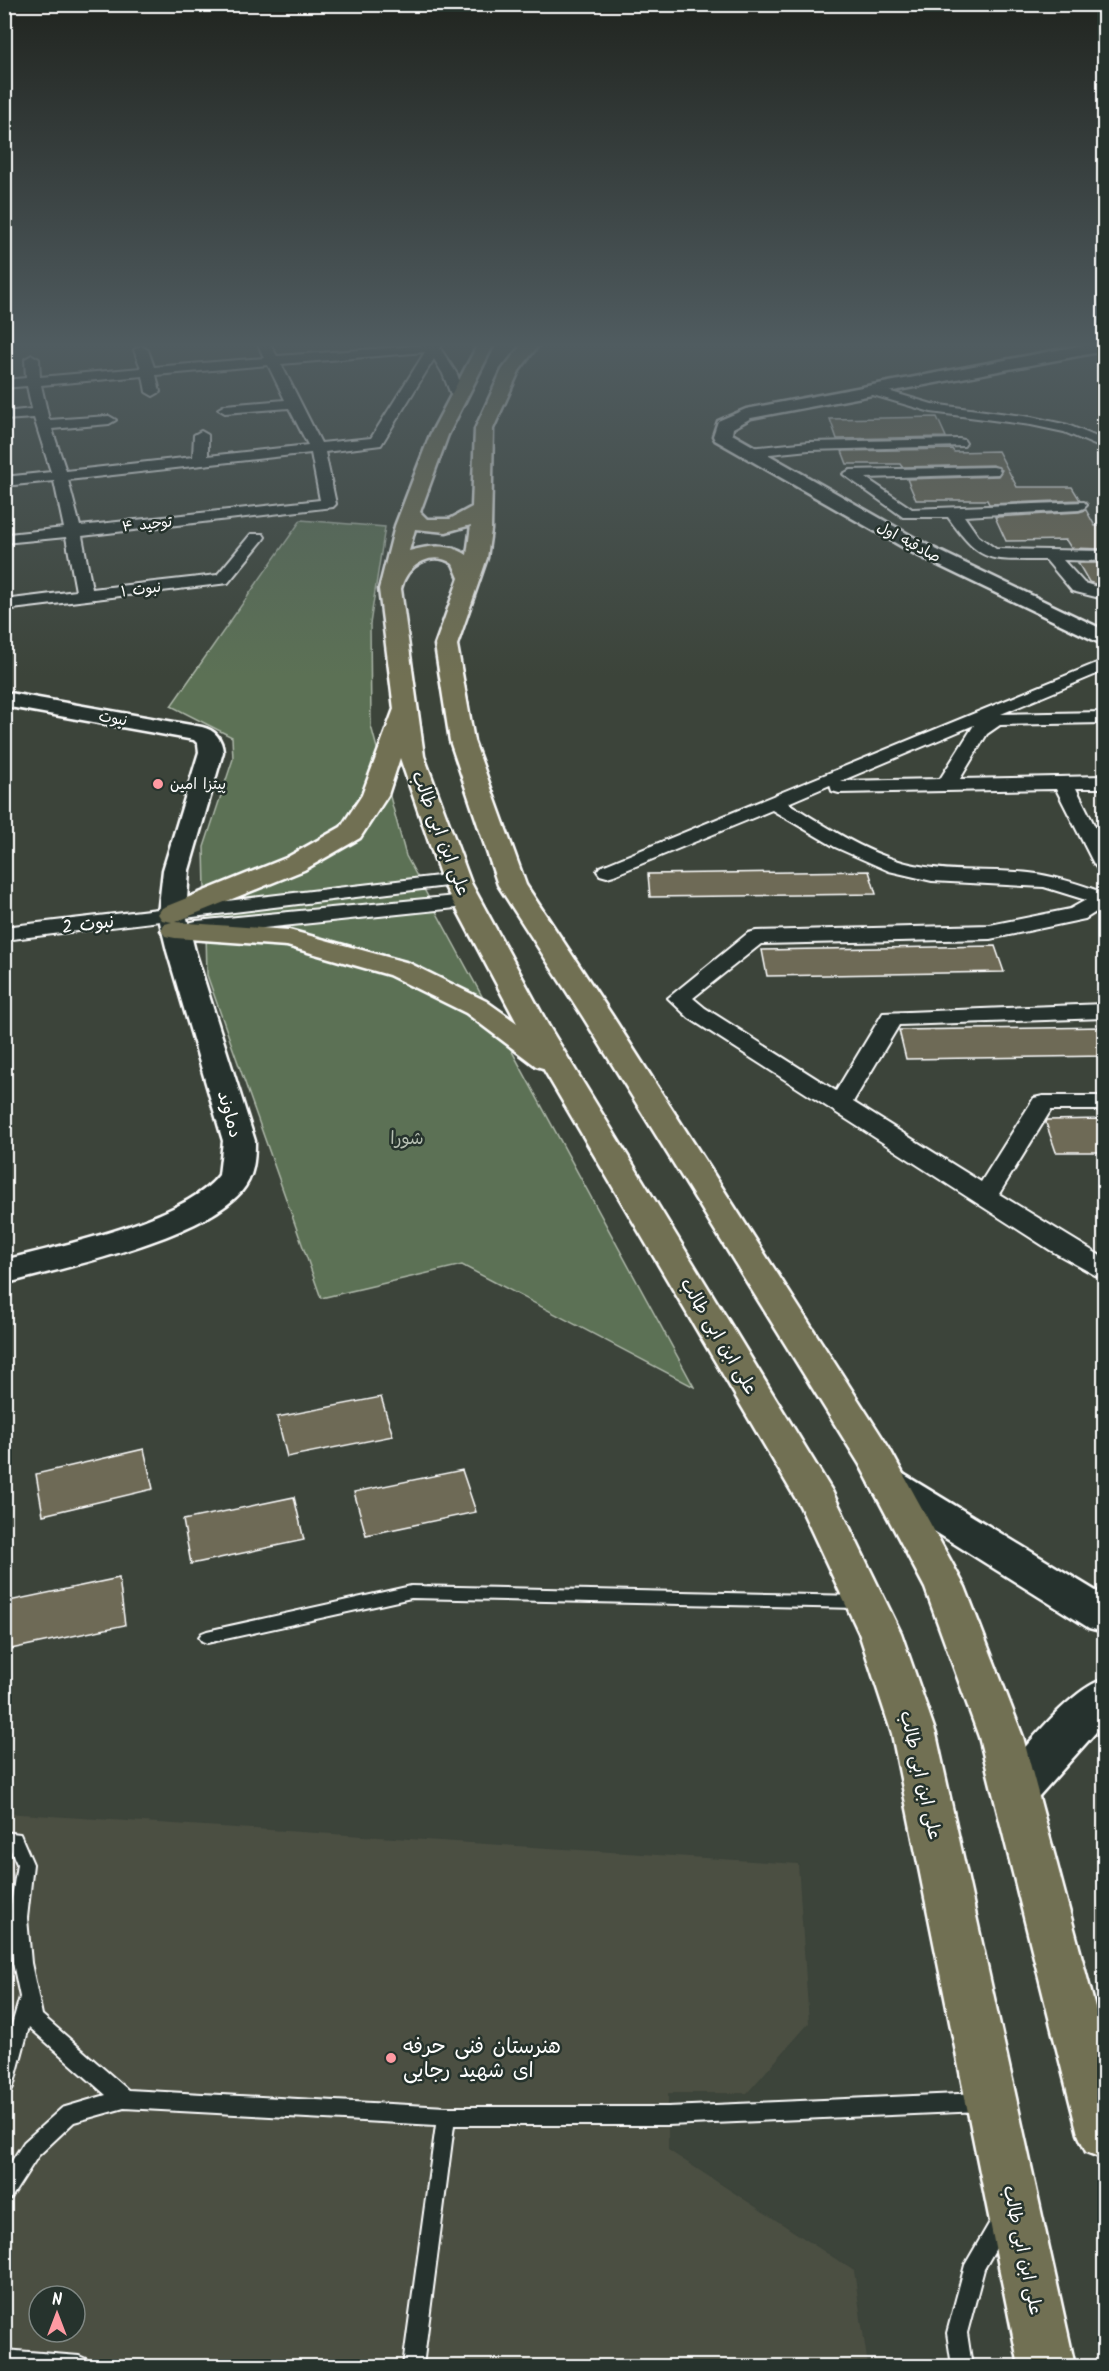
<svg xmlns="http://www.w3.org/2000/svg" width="1109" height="2371" viewBox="0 0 1109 2371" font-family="Kalam,'Playpen Sans Arabic',sans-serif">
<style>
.built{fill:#4b4f43;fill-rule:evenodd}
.green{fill:#5c7155;stroke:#aeb8aa;stroke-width:1.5}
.building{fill:#6e6a57;stroke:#fff;stroke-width:1.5}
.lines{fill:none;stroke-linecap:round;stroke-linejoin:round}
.lane-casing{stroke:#fff;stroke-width:4}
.street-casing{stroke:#fff;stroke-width:4}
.secondary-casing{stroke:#fff;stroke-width:5}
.primary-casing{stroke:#fff;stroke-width:5}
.lane{fill:#26332d;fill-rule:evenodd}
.street{fill:#26332d;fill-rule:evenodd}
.secondary{fill:#26332d;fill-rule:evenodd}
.primary{fill:#716f52;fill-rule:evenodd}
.poi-dot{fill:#ff9aa2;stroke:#26332d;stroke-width:2}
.labels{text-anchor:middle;stroke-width:5;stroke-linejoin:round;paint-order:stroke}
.far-street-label{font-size:15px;fill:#fff;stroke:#26332d}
.far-poi-label{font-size:15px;fill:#fff;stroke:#26332d;text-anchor:start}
.street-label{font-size:18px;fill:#fff;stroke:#26332d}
.park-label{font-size:18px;fill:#b6bfb2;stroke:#26332d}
.near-poi-label{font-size:21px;fill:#fff;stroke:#26332d;text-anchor:start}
</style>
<rect width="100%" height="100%" fill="#3c443a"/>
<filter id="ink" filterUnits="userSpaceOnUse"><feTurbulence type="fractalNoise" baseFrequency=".0167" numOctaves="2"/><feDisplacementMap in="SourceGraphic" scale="12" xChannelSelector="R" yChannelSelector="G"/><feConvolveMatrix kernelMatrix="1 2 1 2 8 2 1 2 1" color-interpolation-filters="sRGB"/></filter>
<g filter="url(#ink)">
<path class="built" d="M4,1813l794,51 11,159 -62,70h-79v57l186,121 14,95h-863zM39,2296h36v36h-36z"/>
<path class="green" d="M301,520l84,7 -15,97 1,102 35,130 288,531 -232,-122 -141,33 -114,-323 -3,-128 29,-88 -1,-22 -61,-31z"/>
<g class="building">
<path d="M937,417l9,20 -109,2 -7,-20z"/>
<path d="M952,449l2,3 44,-1 19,36h55l8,13 -91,4 -2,-4h-71l-9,-21 91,-3 4,-6 -9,-5 -91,2 -2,-3h-53l-5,-13z"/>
<path d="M1086,510l9,16h9v23l-33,-1 -5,-8 -60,1 -11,-24 84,-5z"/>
<path d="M1078,563h26v24l-15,-5z"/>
<path d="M869,871l7,23 -226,3 -2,-23z"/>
<path d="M995,946l9,26 -237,4 -5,-26z"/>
<path d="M1104,1027v29l-198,3 -7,-29z"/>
<path d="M1104,1119v33h-48l-10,-29 1,-3z"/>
<path d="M381,1397l12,39 -106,21 -10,-40z"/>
<path d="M144,1449l9,40 -110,26 -7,-41z"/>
<path d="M462,1470l14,42 -110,23 -12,-43z"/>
<path d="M294,1497l10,43 -113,24 -8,-44z"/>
<path d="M119,1578l6,47 -119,25 -2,-48z"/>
</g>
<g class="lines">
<g class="lane-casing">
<g id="lane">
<path d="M411,1586l448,10 5,2 2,4 -2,4 -5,2 -448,-10 -204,45 -5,-2 -3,-4 3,-4 5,-2z"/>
<path d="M4,1832l16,2 13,30 -6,54 4,45 11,52 86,75 318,17h222l313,-14 6,3 3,6 -3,6 -6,3 -313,14h-214l-31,241h-20l33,-241 -312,-17 -50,14 -36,34 -27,42 -7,2v-27l20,-31 38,-34 44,-13 -77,-68 -16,60 -3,6 -6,3v-44l16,-55 -7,-34 -4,-45 8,-54 -8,-18h-5z"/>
<path d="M1001,2212l7,3 3,7 -27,47 -17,64 5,33h-20l-5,-33 18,-68 29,-50z"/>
<path d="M4,2350l75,6 7,3 3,7h-85z"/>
</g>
</g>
<g class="street-casing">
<g id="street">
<path d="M258,344h12l7,12 165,-12 -2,4 17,26 8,23 -2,3h-10l-10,-26 -9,-15 -53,86 -56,7 11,52 -3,3 -251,29 10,53 125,-14 34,-41h12l2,3 -2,3 -35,43 -224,27v-10l72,-9 -10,-54 -62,6v-8l4,-1 56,-6 -10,-47 -50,5v-9l47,-5 -17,-54 -30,2v-8l28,-3 -5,-23 -23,2v-8l22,-2 -1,-19 7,-4 7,4 1,18 101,-9 -7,-18 7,-4 7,4 6,17 110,-9zM425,352l-54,86 -50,5 -40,-79zM268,365l17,35 -60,5 -7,4 7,4 64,-5 19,37 -100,11v-21l-7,-4 -7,4 -1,22 -127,14 -14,-42 57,-5 7,-4 -7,-4 -60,4 -8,-35 102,-9 3,16 7,4 7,-4 -4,-17zM311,453l9,47 -240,26 -12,-46z"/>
<path d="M871,386l61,18 99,13 37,8 36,15v9l-40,-17 -33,-7 -100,-13 -65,-19 -2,-3z"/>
<path d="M959,439l5,1 2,3 -2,3 -155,4 -60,6 -7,-4 7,-4 60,-6z"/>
<path d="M993,467l5,1 2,3 -2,3 -132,4 46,31 172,-7 3,3 -3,3 -5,2 -115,6 14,20 18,13 108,2v10l-41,-1 21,23 20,6v10l-32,-8 -26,-31c-57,-1 -63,6 -98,-43h-45l-60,-43 7,-4z"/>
<path d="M1104,660v11l-103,43 103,-2v11l-104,2 -13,9 -27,45 144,-3v12h-28l28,57v25l-7,-2 -3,-4 -38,-75 -217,4 -7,-2 -2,-6 -42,18c41,25 84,55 132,63 36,7 73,3 109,7 26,3 51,11 75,20v14l-19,12 -95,20 -229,5 -68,54 12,10 131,83 47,-78 221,-9v14l-205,7 -46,77 128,80 53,-84 9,-2h61v14h-53l-52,84 105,64v20l-9,-3 -45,-25 -361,-232 -21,-20 80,-65 8,-2 234,-6 80,-16 16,-9 -42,-13 -112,-6 -43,-10 -54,-24 -63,-37 -158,65 -7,2 -7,-2 -3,-4 3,-4zM974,725l-34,54 -99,2z"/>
<path d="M456,874l7,2 3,4 -3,4 -459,56v-13z"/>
<path d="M467,895l8,1 3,5 -3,5 -279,29 -8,-2 -3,-5 3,-5 8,-2z"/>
</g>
</g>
<g class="secondary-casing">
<g id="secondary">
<path d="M1089,344h15v7l-353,67 -18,10 -1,6 197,112 175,84v15l-189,-91 -200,-114 -2,-4 5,-15 28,-12z"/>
<path d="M4,692l198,35c13,3 20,12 21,25l-34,118 -3,44 9,37 60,190c0,19 -1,36 -14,51 -42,47 -175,75 -237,92v-24c55,-14 181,-40 215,-85l4,-34 -56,-190 -9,-37 5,-44 36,-118 -1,-8 -4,-4 -190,-34z"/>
<path d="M889,1469l14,5 201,122v36l-15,-4 -214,-134 -5,-10 5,-10z"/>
<path d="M1104,1679v44l-73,82 -16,5 -16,-5 -6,-14 6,-14c27,-29 69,-86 105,-98z"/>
</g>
</g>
<g class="primary-casing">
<path id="primary" d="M478,344h16l-46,91 -28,77 7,7h23l22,-12 3,-78 27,-59 20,-26h17l-20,27 -26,58 -2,101 -4,28 -30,87 17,96 52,144 87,132 276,431 76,139 58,150 81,304v118l-18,-7 -8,-18 -99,-397 -54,-149 -65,-123 -277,-448 -85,-132 -48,-144 -15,-96 24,-67 -6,-14c-22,-15 -47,2 -52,25l23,167 47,127 77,142 284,466 69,142 35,101 139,632h-56l-127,-632 -33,-101 -59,-127 -257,-438 -7,-2 -70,-53 -77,-38 -102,-29 -112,-8 -10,-2 -4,-6 4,-6 7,-2 -10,-2 -4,-6 4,-6 124,-50 55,-31 21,-32 32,-86 -15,-120 16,-63 35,-91zM471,525l-4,30c-18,-12 -38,-9 -58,-4l6,-22 31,3zM400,758l43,125 74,140 -31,-22 -77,-38 -120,-33 -114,-8 129,-52 56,-32 28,-43z"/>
</g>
<use href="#lane" class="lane"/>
<use href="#street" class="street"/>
<use href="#secondary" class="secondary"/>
<use href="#primary" class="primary"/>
</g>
</g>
<linearGradient id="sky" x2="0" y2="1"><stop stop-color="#212520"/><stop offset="0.51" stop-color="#505c60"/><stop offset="1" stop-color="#505c60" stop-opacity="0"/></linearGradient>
<rect width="1109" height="676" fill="url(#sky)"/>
<g class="poi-dot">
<circle cx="158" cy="784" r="6"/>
<circle cx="391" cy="2058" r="6"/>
</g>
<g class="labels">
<g class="far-street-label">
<text transform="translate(147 524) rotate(-6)" y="5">توحید ۴</text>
<text transform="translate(909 542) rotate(28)" y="5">صادقیه اول</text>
<text transform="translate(141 589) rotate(-7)" y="5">نبوت ۱</text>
<text transform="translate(113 718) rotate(10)" y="5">نبوت</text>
</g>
<g class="far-poi-label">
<text x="170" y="789">پیتزا امین</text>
</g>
<g class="street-label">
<text transform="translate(441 833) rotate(69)" y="6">علی ابن ابی طالب</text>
<text transform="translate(88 924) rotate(-7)" y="6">نبوت 2</text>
<text transform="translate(230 1114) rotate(74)" y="6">دماوند</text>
<text transform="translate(719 1336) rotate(59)" y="6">علی ابن ابی طالب</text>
<text transform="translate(921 1775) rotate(77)" y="6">علی ابن ابی طالب</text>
<text transform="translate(1023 2250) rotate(78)" y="6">علی ابن ابی طالب</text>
</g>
<g class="park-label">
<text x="407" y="1144">شورا</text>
</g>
<g class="near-poi-label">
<text x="403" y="2053">هنرستان فنی حرفه<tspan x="403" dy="24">ای شهید رجایی</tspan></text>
</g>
</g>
<rect width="1109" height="2371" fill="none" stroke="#26332d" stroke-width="24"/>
<rect x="12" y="12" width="1085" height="2347" fill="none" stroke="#fff" stroke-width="2" filter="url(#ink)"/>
<g transform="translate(57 2314)"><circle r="28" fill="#26332d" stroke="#7d8581" stroke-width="1.5"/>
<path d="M0-4.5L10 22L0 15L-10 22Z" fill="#ff9aa2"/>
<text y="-9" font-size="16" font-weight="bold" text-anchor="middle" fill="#ffffff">N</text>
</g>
</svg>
